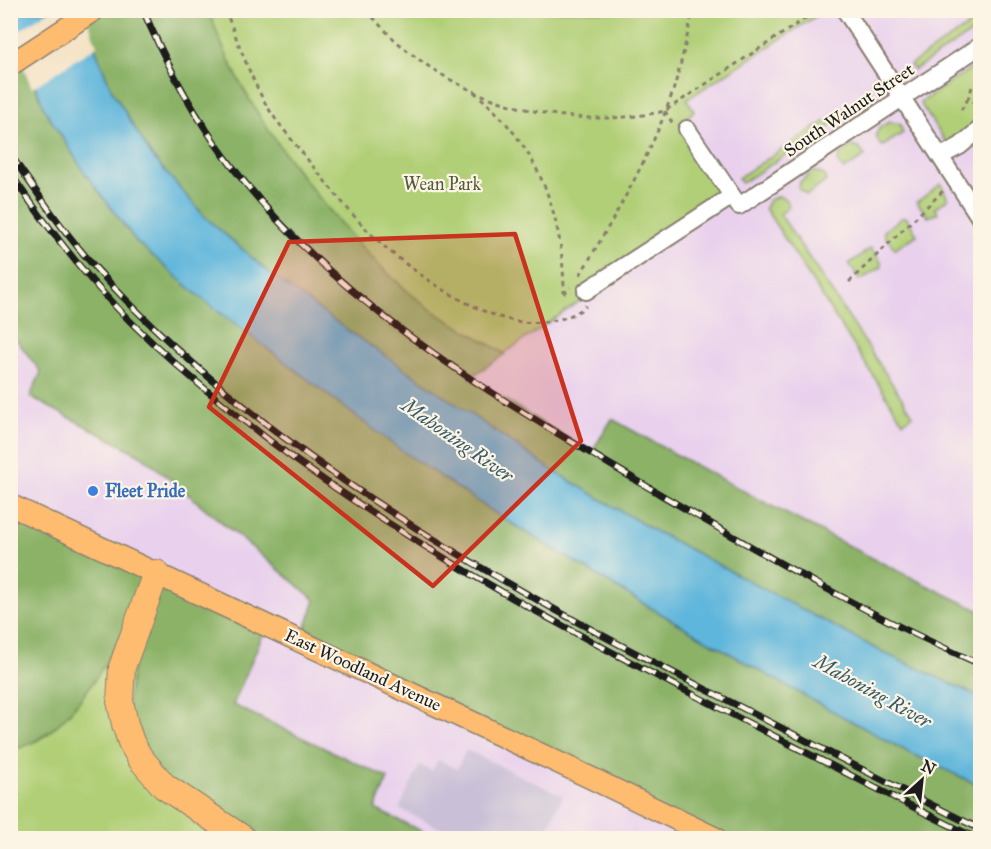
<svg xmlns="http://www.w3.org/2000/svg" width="991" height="849" viewBox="0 0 991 849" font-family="'IM FELL Great Primer',serif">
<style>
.built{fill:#e9d1ed}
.industrial{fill:#c9bfd7}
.green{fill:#b1cf77;stroke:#66764a;stroke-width:1.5}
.forest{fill:#8cb268;stroke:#546742;stroke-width:1.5}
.water{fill:#5fb6dc;stroke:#3e697c;stroke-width:1.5}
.pier{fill:#f4e2c5}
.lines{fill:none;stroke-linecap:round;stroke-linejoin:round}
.minor-casing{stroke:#887f70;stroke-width:20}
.major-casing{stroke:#887f70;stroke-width:24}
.highway-casing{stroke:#887f70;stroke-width:28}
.path{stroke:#887f70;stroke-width:3;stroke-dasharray:4.5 4.5;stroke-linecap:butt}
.minor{stroke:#fff;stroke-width:16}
.major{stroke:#febc70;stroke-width:21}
.highway{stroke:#febc70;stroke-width:26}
.rail-casing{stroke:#1c1c1c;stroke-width:7}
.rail{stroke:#fcf5e5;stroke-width:4.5;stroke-dasharray:14;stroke-linecap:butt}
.marked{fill:#c8321e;fill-opacity:0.2;stroke:#c8321e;stroke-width:4.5;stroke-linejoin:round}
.shop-dot{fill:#3f7fe0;stroke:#fcf5e5;stroke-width:2}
.labels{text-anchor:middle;stroke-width:4.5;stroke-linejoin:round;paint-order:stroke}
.street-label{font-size:18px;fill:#1c1c1c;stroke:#fcf5e5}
.park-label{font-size:18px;fill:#505b3c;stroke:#fcf5e5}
.shop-label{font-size:18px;font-weight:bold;fill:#366cbe;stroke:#fcf5e5;text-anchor:start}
.water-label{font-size:20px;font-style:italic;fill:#375a69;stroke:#fcf5e5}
</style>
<rect width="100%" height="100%" fill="#fcf5e5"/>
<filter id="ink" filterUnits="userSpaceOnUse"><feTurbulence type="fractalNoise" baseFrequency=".0167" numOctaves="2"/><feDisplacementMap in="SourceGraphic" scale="12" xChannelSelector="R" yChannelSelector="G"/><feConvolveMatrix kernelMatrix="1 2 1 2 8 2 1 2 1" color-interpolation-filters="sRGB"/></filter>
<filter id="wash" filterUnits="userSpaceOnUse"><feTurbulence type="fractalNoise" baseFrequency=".008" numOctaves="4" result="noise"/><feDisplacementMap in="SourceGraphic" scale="24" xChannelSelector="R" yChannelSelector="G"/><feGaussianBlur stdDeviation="1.35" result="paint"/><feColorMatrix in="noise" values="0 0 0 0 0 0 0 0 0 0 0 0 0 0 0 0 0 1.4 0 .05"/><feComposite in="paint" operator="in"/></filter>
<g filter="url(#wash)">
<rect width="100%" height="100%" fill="#f4e2c5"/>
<g class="built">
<path d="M824,11h156v653l-354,-190 -157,-96 263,-183 -58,-86z"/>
<path d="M10,333l31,39 -11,26 112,58 173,144 -14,40 414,198h-279l-62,-29 14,-31 -155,-74 34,-79 -256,-120z"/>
</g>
<path class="industrial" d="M466,750l97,46 -20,42h-82l-62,-29 21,-44 12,6 6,-11 19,9z"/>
<g class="green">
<path d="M81,11h743l-137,88 7,12 -12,10 50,75 -288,199 -101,-68z"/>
<path d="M980,18v9l-66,43 -4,-5z"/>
<path d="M980,62v55l-15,15 -18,12 -27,-41z"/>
<path d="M871,92l3,5 -132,86 -4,-5z"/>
<path d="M889,122l11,2 3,9 -20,13 -4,-3 -3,-8 3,-7z"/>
<path d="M850,146l9,2 6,8 -21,14 -6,-7 1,-7z"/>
<path d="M814,171l10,4 2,6 -19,14 -8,-6 1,-7z"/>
<path d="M941,184l7,15 -13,9 3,5 -10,4 -11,-15z"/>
<path d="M779,196l6,3 4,6 -1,3 -8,6 133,201 -10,7 -138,-214 4,-8z"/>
<path d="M903,217l4,1 10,17 -22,14 -10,-13 -1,-5z"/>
<path d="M871,248l10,14 1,5 -22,13 -11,-16z"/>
<path d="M142,599l100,239h-231v-88l25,-9 12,-7 44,-52z"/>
</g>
<g class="forest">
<path d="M81,11h128c25,74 67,135 117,195 30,37 62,71 100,100 25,18 53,30 79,48l-35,24 121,75 21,-34c121,68 243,132 368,192v86l-96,-44 -231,-123 -98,-58 -212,-145 -70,-51 -68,-59 -54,-62 -40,-66z"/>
<path d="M10,26l36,86 39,61 51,68 65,57 201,153 104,69 133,81 144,83 125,68 72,34v52h-265l-414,-197 14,-41 -173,-144 -112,-59 11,-25 -30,-39z"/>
<path d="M11,505l256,120 -34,80 155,73 -13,31 61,29h-194l-68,-44 -49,-70 17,-125c-30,50 -69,139 -131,151z"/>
</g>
<path class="water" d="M11,11h70l30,78 40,66 54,62 68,59 70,51 212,145 98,58 231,123 96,44v89l-72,-34 -125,-68 -144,-83 -133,-81 -104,-69 -201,-153 -65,-57 -51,-68 -39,-61 -35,-86z"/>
<path class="pier" d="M84,10l13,36 -65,42 -21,-52 38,-25z"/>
</g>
<g filter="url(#ink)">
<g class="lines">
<g class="minor-casing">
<g id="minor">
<path d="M845,10l135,208"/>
<path d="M687,129l52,77 241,-160"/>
<path d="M941,156l19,-10 20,-17"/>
<path d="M586,291l146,-95"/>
</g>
</g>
<g class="major-casing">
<g id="major">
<path d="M10,65l84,-55"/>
<path d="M10,505l581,273 124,60"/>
</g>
</g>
<g class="highway-casing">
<path id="highway" d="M156,573l-34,94 -2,34 5,23 6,18 9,16 24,28 78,52"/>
</g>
<g class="path">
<path d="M225,10c15,35 26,72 47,104 12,17 26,33 39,50 19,23 38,48 59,69 31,32 107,85 152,89 22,2 47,-2 64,-16"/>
<path d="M367,10c70,87 190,125 298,101l153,-101"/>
<path d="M972,87l-4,12 12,6"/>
<path d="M474,92c63,52 89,119 90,200"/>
<path d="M961,110l7,-11"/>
<path d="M665,111l8,13"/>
<path d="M580,275c35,-59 71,-119 93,-184 8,-26 14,-54 20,-81"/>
<path d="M849,282l96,-93"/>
<path d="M564,294l6,-7"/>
</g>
<use href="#minor" class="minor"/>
<use href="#major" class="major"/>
<use href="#highway" class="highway"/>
<g class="rail-casing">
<g id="rail">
<path d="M143,10c20,46 42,89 70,130 109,159 282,257 445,353 105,61 211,123 322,171"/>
<path d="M10,154c30,43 59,86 95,124 168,180 385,301 602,412 91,46 182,94 273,139"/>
<path d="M10,173c26,38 53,74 83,109 52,59 115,111 177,159 134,101 281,181 430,257 92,47 183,95 276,140"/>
</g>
</g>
<use href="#rail" class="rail"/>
</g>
</g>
<path class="marked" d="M515,234l66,207 -148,145 -224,-179 80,-165z"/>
<circle class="shop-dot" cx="93" cy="491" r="6"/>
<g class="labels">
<g class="street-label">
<text transform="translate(849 110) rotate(-34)" y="6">South Walnut Street</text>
<text transform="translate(363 670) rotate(25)" y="6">East Woodland Avenue</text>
</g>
<g class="park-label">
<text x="442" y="190">Wean Park</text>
</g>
<g class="shop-label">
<text x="105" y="497">Fleet Pride</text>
</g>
<g class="water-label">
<text transform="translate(458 440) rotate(35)" y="7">Mahoning River</text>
<text transform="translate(873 691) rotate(29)" y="7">Mahoning River</text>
</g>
</g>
<rect width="991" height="849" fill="none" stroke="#fcf5e5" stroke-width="36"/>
<g transform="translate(922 780) rotate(27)" stroke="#fcf5e5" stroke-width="4.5" paint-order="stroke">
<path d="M0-4.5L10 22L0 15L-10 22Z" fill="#1c1c1c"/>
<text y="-9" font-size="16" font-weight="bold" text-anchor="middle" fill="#1c1c1c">N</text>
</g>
</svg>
